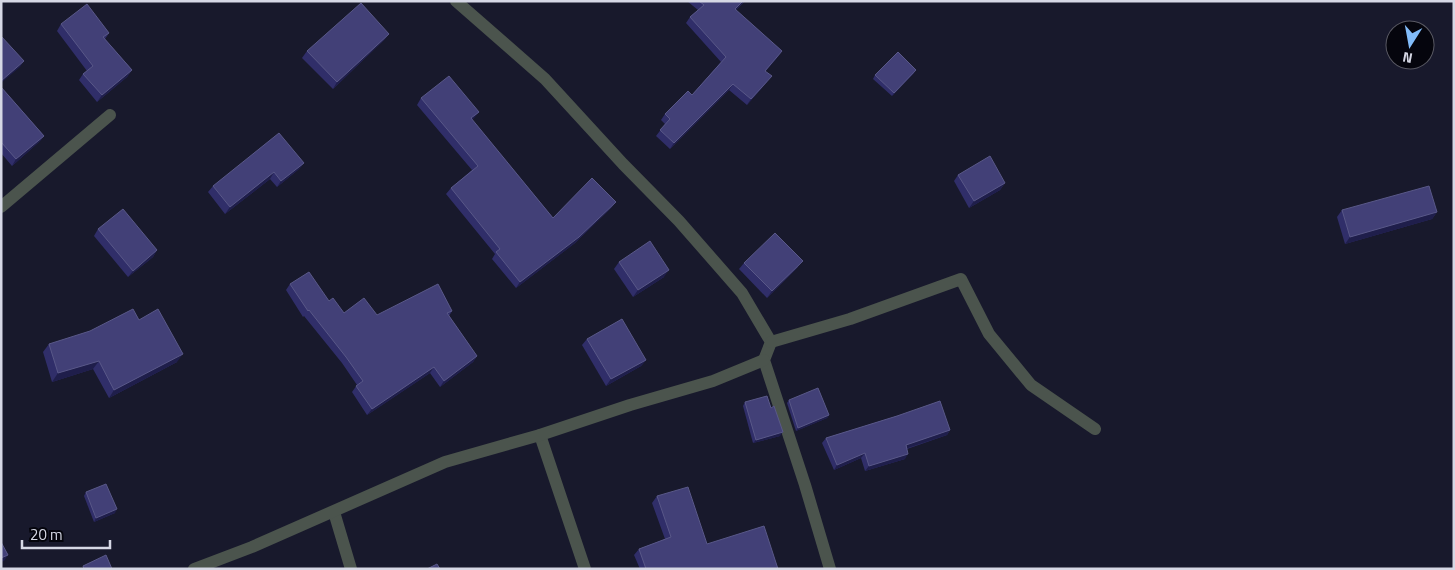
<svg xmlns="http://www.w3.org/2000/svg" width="1455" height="570" viewBox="0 0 1455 570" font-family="'Titillium Web',sans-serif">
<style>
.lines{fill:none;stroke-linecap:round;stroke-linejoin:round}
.minor{stroke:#4b544d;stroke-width:12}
.wall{fill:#302e69}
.shaded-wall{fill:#1f1e4b}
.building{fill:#424077;stroke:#595888}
</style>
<rect width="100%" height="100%" fill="#18192c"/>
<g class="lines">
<g class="minor">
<path d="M456,1l89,78 78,85 56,57 63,72 29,49 -7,18 41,125 25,84"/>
<path d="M1,207l109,-92"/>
<path d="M771,342l79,-23 111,-40 28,55 42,51 64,44"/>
<path d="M540,435l45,134"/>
<path d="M334,512l17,57"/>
<path d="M194,569l58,-22 193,-85 95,-27 90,-30 83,-24 51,-21"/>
</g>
</g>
<g class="wall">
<path d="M687,1h58l-9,9 46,41 -17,20 2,11 -20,23 -18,-15 -59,59 -14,-13 9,-12 -4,-4 4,-6 27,-19 29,-33 -35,-39 4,-6 8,-7z"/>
<path d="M61,24l48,9 -4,6 27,31 -5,7 -30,25 -18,-22 4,-6 4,-3 -30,-40z"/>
<path d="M389,34l-5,6 -51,49 -31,-31 5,-7z"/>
<path d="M914,73l-22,23 -19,-17 2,-4z"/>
<path d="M1,87l43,49 -5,6 -27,24 -11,-13z"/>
<path d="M421,98l58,14 -7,8 81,98 63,-16 -5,6 -36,35 -59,45 -24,-29 3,-5 -49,-60 5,-6 21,-18 -55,-65z"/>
<path d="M304,163l-5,6 -22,18 -7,-8 -45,35 -17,-22 5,-6z"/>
<path d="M958,175l47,8 -5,7 -31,18 -15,-27z"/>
<path d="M1342,210l95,2 -5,7 -87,25 -8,-27z"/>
<path d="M98,229l59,21 -4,7 -25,20 -34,-41z"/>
<path d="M619,262l45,15 -31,20 -19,-28z"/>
<path d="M744,263l54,4 -31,31 -28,-29z"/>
<path d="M290,284l39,17 15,12 33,2 75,-4 -3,5 28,40 -4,6 -33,25 -10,-14 -63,42 -15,-23 5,-7 -15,-22 -38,-47 -1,1 -17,-27z"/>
<path d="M139,320l38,42 -68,36 -16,-29 -41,13 -9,-30 6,-8z"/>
<path d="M587,339l59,21 -5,6 -35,20 -24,-41z"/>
<path d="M789,400l40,15 -2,3 -31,13 -9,-28z"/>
<path d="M745,402l26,6 9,28 -27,7 -10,-37z"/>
<path d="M897,416l53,14 -3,5 -40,14 -2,10 -40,12 -4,-13 -27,12 -12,-27 4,-5z"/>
<path d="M86,492l29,21 -21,9 -10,-26z"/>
<path d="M657,496l50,48 71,25h-138l-6,-14 5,-6 26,-10 -13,-36z"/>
</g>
<g class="shaded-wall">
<path d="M743,1h2l-14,14 4,-6z"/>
<path d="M389,34l-5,6 -51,49 4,-7z"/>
<path d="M782,51l-4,6 -17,20 4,-6z"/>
<path d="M24,61l-4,6 -19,16v-2z"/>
<path d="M132,70l-5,7 -30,25 5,-7z"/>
<path d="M916,70l-2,3 -22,23 2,-3z"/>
<path d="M772,76l-5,6 -20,23 4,-6z"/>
<path d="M733,84l-4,6 -59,59 4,-6z"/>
<path d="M479,112l-5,6 -7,7 4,-7z"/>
<path d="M44,136l-5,6 -27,24 4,-7z"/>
<path d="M304,163l-5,6 -22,18 4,-6z"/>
<path d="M274,172l-4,7 -45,35 5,-7z"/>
<path d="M1005,183l-5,7 -31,18 5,-7z"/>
<path d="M616,202l-5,6 -36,35 -59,45 4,-6z"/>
<path d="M1437,212l-5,7 -87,25 5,-7z"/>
<path d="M157,250l-4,7 -25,20 5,-6z"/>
<path d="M803,261l-5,6 -31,31 5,-7z"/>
<path d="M669,270l-5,7 -31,20 5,-7z"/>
<path d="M183,354l-6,8 -68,36 5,-8z"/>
<path d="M477,356l-4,6 -33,25 4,-6z"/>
<path d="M646,360l-5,6 -35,20 5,-7z"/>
<path d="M99,361l-6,8 -41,13 6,-9z"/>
<path d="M434,367l-4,6 -63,42 5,-6z"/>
<path d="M829,415l-2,3 -31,13 2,-3z"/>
<path d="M950,430l-3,5 -45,15 4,-5z"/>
<path d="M783,432l-3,4 -27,7 3,-3z"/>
<path d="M865,453l-4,5 -27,12 3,-5z"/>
<path d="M908,454l-3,5 -40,12 4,-5z"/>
<path d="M117,509l-2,4 -21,9 2,-4z"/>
<path d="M8,555l-4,6 -3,1v-4z"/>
</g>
<g class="building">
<path d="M699,1h44l-8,8 47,42 -17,20 7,5 -21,23 -18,-15 -59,59 -14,-13 10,-11 -5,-5 23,-23 4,4 34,-38 -36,-40 14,-12z"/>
<path d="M361,3l28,31 -52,48 -30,-31z"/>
<path d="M87,4l22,29 -6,4 29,33 -30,25 -19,-21 10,-8 -32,-42z"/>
<path d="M1,36l23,25 -23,20z"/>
<path d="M898,52l18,18 -22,23 -19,-18z"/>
<path d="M449,76l30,36 -8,6 82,100 39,-40 24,24 -37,35 -59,45 -24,-30 4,-3 -49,-61 27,-22 -57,-68z"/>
<path d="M1,87l43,49 -28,23 -15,-17z"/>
<path d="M279,133l25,30 -23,18 -7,-9 -44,35 -17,-21z"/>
<path d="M990,156l15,27 -31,18 -16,-26z"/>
<path d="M1429,186l8,26 -87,25 -8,-27z"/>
<path d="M123,209l34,41 -24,21 -35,-42z"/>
<path d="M775,233l28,28 -31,30 -28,-28z"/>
<path d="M650,241l19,29 -31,20 -19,-28z"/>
<path d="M309,272l20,29 4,-3 11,15 20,-15 13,17 61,-31 14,27 -5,2 30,43 -33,25 -10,-14 -62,42 -16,-23 7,-5 -17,-24 -37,-47 -1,1 -18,-27z"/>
<path d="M133,309l6,11 19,-11 25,45 -69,36 -15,-29 -41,12 -9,-29 41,-13z"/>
<path d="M622,319l24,41 -35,19 -24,-40z"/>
<path d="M818,388l11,27 -31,13 -9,-28z"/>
<path d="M767,396l4,12 3,-2 9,26 -27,8 -11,-38z"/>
<path d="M940,401l10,29 -44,15 2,9 -39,12 -4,-13 -28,12 -11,-27 71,-22z"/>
<path d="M106,484l11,25 -21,9 -10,-26z"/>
<path d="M688,487l19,57 57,-18 14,43h-132l-7,-20 32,-12 -14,-41z"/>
<path d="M1,542l7,13 -7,3z"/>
<path d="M106,555l6,14h-28l-1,-3z"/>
<path d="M437,564l3,5h-13z"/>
</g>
<rect width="1455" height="570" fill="none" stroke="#d6d8e5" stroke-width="5"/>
<g transform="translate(1410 45) rotate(191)"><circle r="24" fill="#05050d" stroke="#595963"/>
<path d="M0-4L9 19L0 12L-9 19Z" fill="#82bcfa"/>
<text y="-8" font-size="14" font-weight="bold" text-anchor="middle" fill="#d6d8e5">N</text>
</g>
<path d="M22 540v8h88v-8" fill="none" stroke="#d6d8e5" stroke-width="2.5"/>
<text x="30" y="540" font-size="15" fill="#d6d8e5" stroke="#05050d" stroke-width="4" paint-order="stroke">20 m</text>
</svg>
